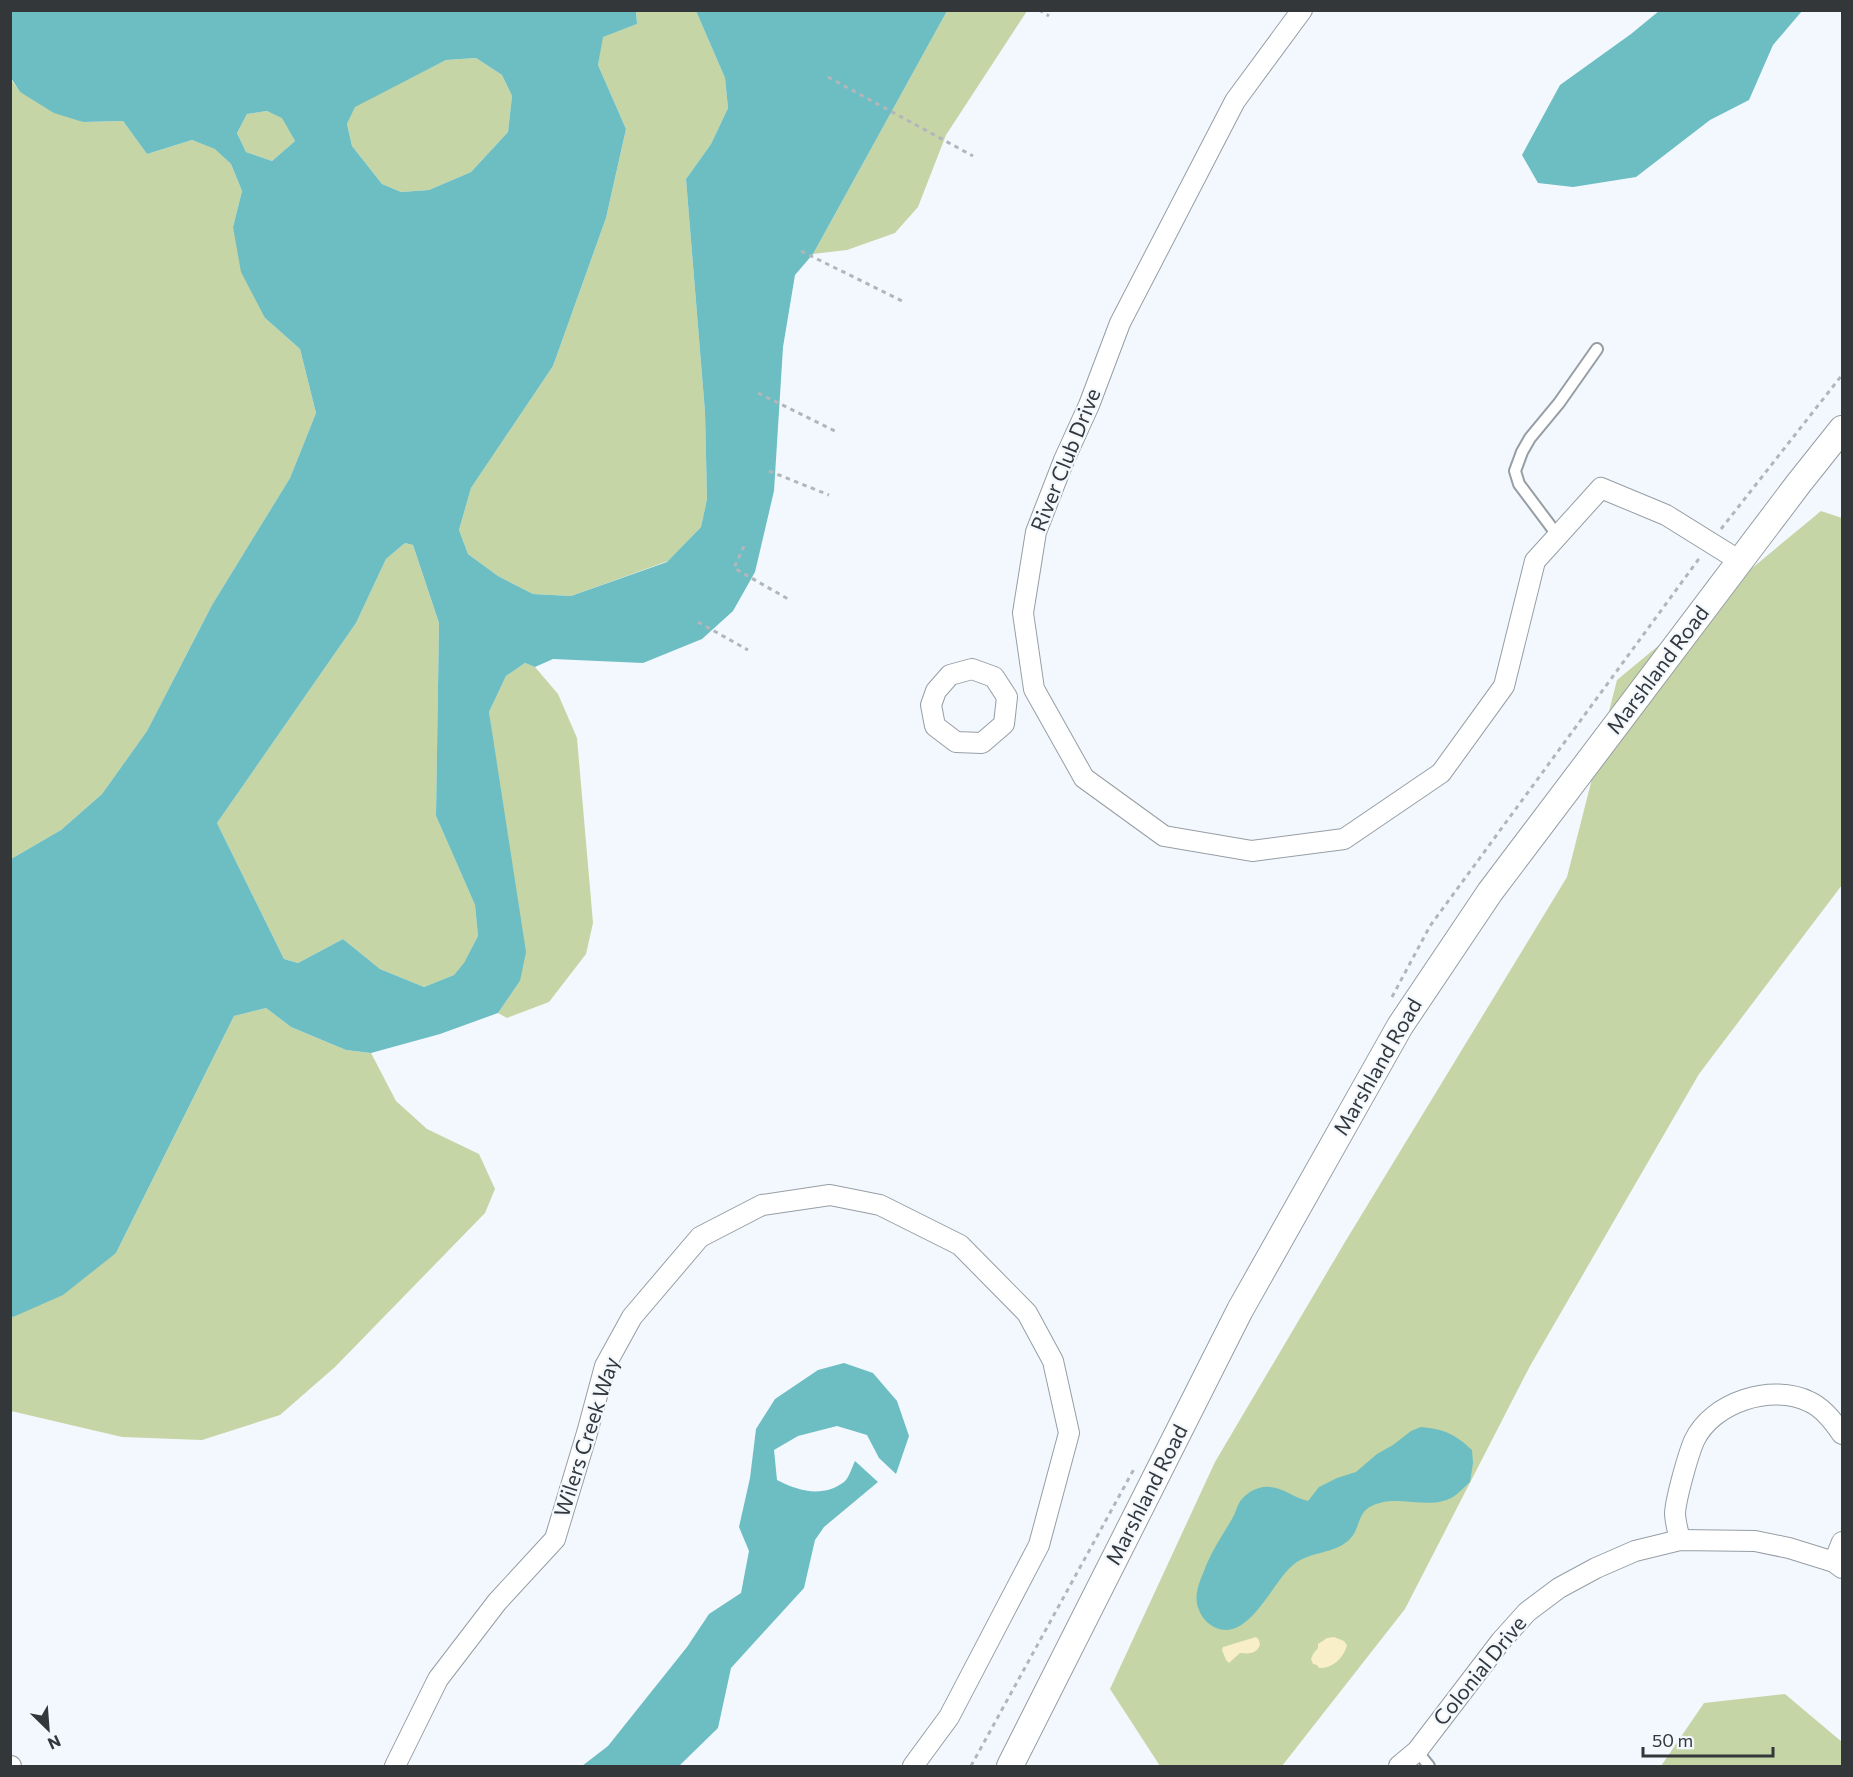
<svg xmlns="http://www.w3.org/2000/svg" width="1853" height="1777" viewBox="0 0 1853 1777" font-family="Commissioner,sans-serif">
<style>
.green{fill:#c5d5a6}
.sand{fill:#f8eec8}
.water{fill:#6cbec2;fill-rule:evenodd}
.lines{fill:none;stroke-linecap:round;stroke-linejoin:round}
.service-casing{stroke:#969ea4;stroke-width:14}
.minor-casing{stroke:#969ea4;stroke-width:22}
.tertiary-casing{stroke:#969ea4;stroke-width:28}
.path{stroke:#b1b6bb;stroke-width:3;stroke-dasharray:4.5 4.5;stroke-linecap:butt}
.service{stroke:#fff;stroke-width:10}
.minor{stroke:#fff;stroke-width:20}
.tertiary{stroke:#fff;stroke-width:26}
.labels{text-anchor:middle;stroke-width:4.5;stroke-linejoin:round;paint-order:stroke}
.street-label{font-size:21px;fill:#34373a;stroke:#f2f8fe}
</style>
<rect width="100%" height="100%" fill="#f2f8fe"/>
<g class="green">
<path d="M636,11h60l29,67 3,30 -17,36 -25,35 19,233 2,87 -6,28 -33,34 -97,35 -38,-2 -35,-18 -30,-22 -9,-24 12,-42 82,-122 53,-148 20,-89 -28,-64 4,-28 35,-13z"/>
<path d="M947,11h80l-81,124 -28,72 -23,26 -48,17 -34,4z"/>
<path d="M476,58l26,17 10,21 -4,36 -37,40 -42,18 -28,2 -19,-8 -30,-38 -5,-22 8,-18 91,-46z"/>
<path d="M10,78l10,14 63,30 40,-1 24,33 45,-14 24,9 15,15 11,27 -9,36 32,91 35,31 16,64 -26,65 -78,127 -65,126 -45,63 -41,36 -50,29z"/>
<path d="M267,111l15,6 13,24 -23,20 -26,-9 -9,-19 10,-19z"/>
<path d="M1821,511l21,7v367l-143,189 -169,292 -125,243 -123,157h-122l-50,-77 105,-227 130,-220 222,-365 50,-197z"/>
<path d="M405,543l8,2 26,78 -3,193 39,89 3,31 -14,28 -10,11 -30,12 -44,-18 -37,-30 -45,24 -14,-4 -67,-136 139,-200 30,-64z"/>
<path d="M525,663l10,4 23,27 19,44 16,185 -7,31 -37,48 -42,16 -9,-5 22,-32 -31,-269 17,-36z"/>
<path d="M266,1008l25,19 55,23 25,3 25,48 31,28 52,25 16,35 -10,24 -150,154 -55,48 -78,25 -80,-3 -111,-26v-95l2,1 103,-64 118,-237z"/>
<path d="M1785,1694l57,48v24h-181l43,-63z"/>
</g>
<g class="sand">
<path d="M1256,1637l3,3 1,5c-4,9 -11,9 -20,8l-11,10 -3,-3 -4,-10 1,-3z"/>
<path d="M1334,1637l10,4 3,4c-3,13 -15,24 -28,23l-2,-3 -4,-1 -2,-5 2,-5 5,-6v-4l9,-6z"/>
</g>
<g class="water">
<path d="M11,10l625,1 1,13 -34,13 -5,28 28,64 -20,89 -53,148 -82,122 -12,42 9,24 30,22 35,18 38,2 96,-34 34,-35 6,-28 -2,-87 -19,-233 25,-35 17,-36 -3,-30 -29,-67h251l-134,243 -18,21 -12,72 -9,144 -19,81 -22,39 -31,28 -59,24 -90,-4 -18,8 -10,-4 -19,13 -17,36 37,240 -6,29 -22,32 -58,21 -69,19 -25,-3 -55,-23 -25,-19 -32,8 -118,237 -53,42 -50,22 -3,-1 1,-457 50,-29 41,-36 45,-63 65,-126 78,-127 26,-65 -16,-64 -35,-31 -24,-46 -8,-45 9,-36 -11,-27 -16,-15 -23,-9 -45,14 -24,-33 -40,1 -29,-9 -34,-21 -9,-14zM476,58l26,17 10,21 -4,36 -37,40 -42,18 -28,2 -19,-8 -30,-38 -5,-22 8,-17 91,-47zM267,111l15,7 13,23 -23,20 -26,-9 -9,-19 10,-19zM405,543l8,2 26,78 -3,193 39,89 3,31 -14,27 -10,12 -30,12 -44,-18 -37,-30 -45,24 -14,-4 -67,-136 139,-200 30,-64z"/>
<path d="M1659,11h143l-29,34 -24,55 -39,20 -74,57 -63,10 -35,-4 -16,-28 38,-70 71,-51z"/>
<path d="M844,1363l29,10 24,28 12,35 -13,38 -17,-16 -12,-23 -30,-9 -39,10 -24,14 3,30c21,11 46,18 67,2 5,-4 8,-15 11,-21l23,21 -54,45 -9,13 -11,48 -73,80 -13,60 -39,38h-97l26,-20 79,-99 22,-33 32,-21 8,-42 -10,-24 11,-49 6,-49 19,-30 43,-29z"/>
<path d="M1421,1427c23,2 34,7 51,23l1,13 -3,19c-6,5 -11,11 -17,15 -26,15 -59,-6 -85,11 -10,7 -9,22 -18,31 -14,15 -41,12 -57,26 -21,17 -45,79 -79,62 -7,-4 -12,-9 -15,-17 -6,-13 0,-27 5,-39 7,-19 18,-35 28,-52 4,-6 5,-15 10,-20 7,-8 18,-13 28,-12 14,1 24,11 38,14l11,-14 18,-9 19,-6 21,-18 16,-9 18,-14z"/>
</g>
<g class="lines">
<g class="service-casing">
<g id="service">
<path d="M1558,536l-39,-52 -4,-13 7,-19 8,-14 29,-35 38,-54"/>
<path d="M1417,1751l12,15"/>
</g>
</g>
<g class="minor-casing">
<g id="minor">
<path d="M1302,10l-67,91 -115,222 -31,82 -25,55 -28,72 -13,81 11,76 50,89 80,58 88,15 92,-12 97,-66 63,-87 31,-125 66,-73 65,27 74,46"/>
<path d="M972,669l22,8 13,20 -3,27 -22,19 -26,-1 -21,-16 -4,-21 5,-14 14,-16z"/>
<path d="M1680,1540c-2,-9 -5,-19 -5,-27 1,-15 13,-58 19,-72 18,-39 78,-58 116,-39 13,6 24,20 32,32"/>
<path d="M1834,1562l8,-20"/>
<path d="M10,1766h1"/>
<path d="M395,1766l43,-87 59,-77 58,-63 32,-106 18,-67 27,-49 68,-80 62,-32 68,-10 50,10 80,40 67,68 26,48 16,72 -30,112 -90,172 -36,49"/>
<path d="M1399,1766l18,-15 84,-110 26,-29 32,-24 37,-20 39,-17 45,-11 75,1 34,7 45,14 8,6"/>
</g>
</g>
<g class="tertiary-casing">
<path id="tertiary" d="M1010,1766l230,-456 160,-284 90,-134 309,-409 43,-54"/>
</g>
<g class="path">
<path d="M1039,10l10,6"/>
<path d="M828,77l145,79"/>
<path d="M801,251l103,51"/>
<path d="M758,393l77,38"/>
<path d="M769,471l60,24"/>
<path d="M1721,529l121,-154"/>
<path d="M744,546l-10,22 54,31"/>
<path d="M698,622l50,28"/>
<path d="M1392,997l38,-71 271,-370"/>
<path d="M971,1766l163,-297"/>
</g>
<use href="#service" class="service"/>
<use href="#minor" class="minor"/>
<use href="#tertiary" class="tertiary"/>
</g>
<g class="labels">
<g class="street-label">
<text transform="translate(1066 460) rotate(-68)" y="7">River Club Drive</text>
<text transform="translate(1658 670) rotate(-53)" y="7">Marshland Road</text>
<text transform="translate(1378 1067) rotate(-60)" y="7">Marshland Road</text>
<text transform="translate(587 1437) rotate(-72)" y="7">Wilers Creek Way</text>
<text transform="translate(1147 1495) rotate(-63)" y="7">Marshland Road</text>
<text transform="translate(1480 1671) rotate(-51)" y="7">Colonial Drive</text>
</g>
</g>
<rect width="1853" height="1777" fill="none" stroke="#34373a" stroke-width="24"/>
<g transform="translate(48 1729) rotate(155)" stroke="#f2f8fe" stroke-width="4.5" paint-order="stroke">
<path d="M0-4.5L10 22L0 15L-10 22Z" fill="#34373a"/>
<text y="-9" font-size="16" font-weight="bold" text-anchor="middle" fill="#34373a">N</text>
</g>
<path d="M1643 1747v9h130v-9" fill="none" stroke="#34373a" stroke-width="3"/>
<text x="1652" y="1747" font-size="18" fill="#34373a" stroke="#f2f8fe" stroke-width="4.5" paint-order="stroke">50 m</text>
</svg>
